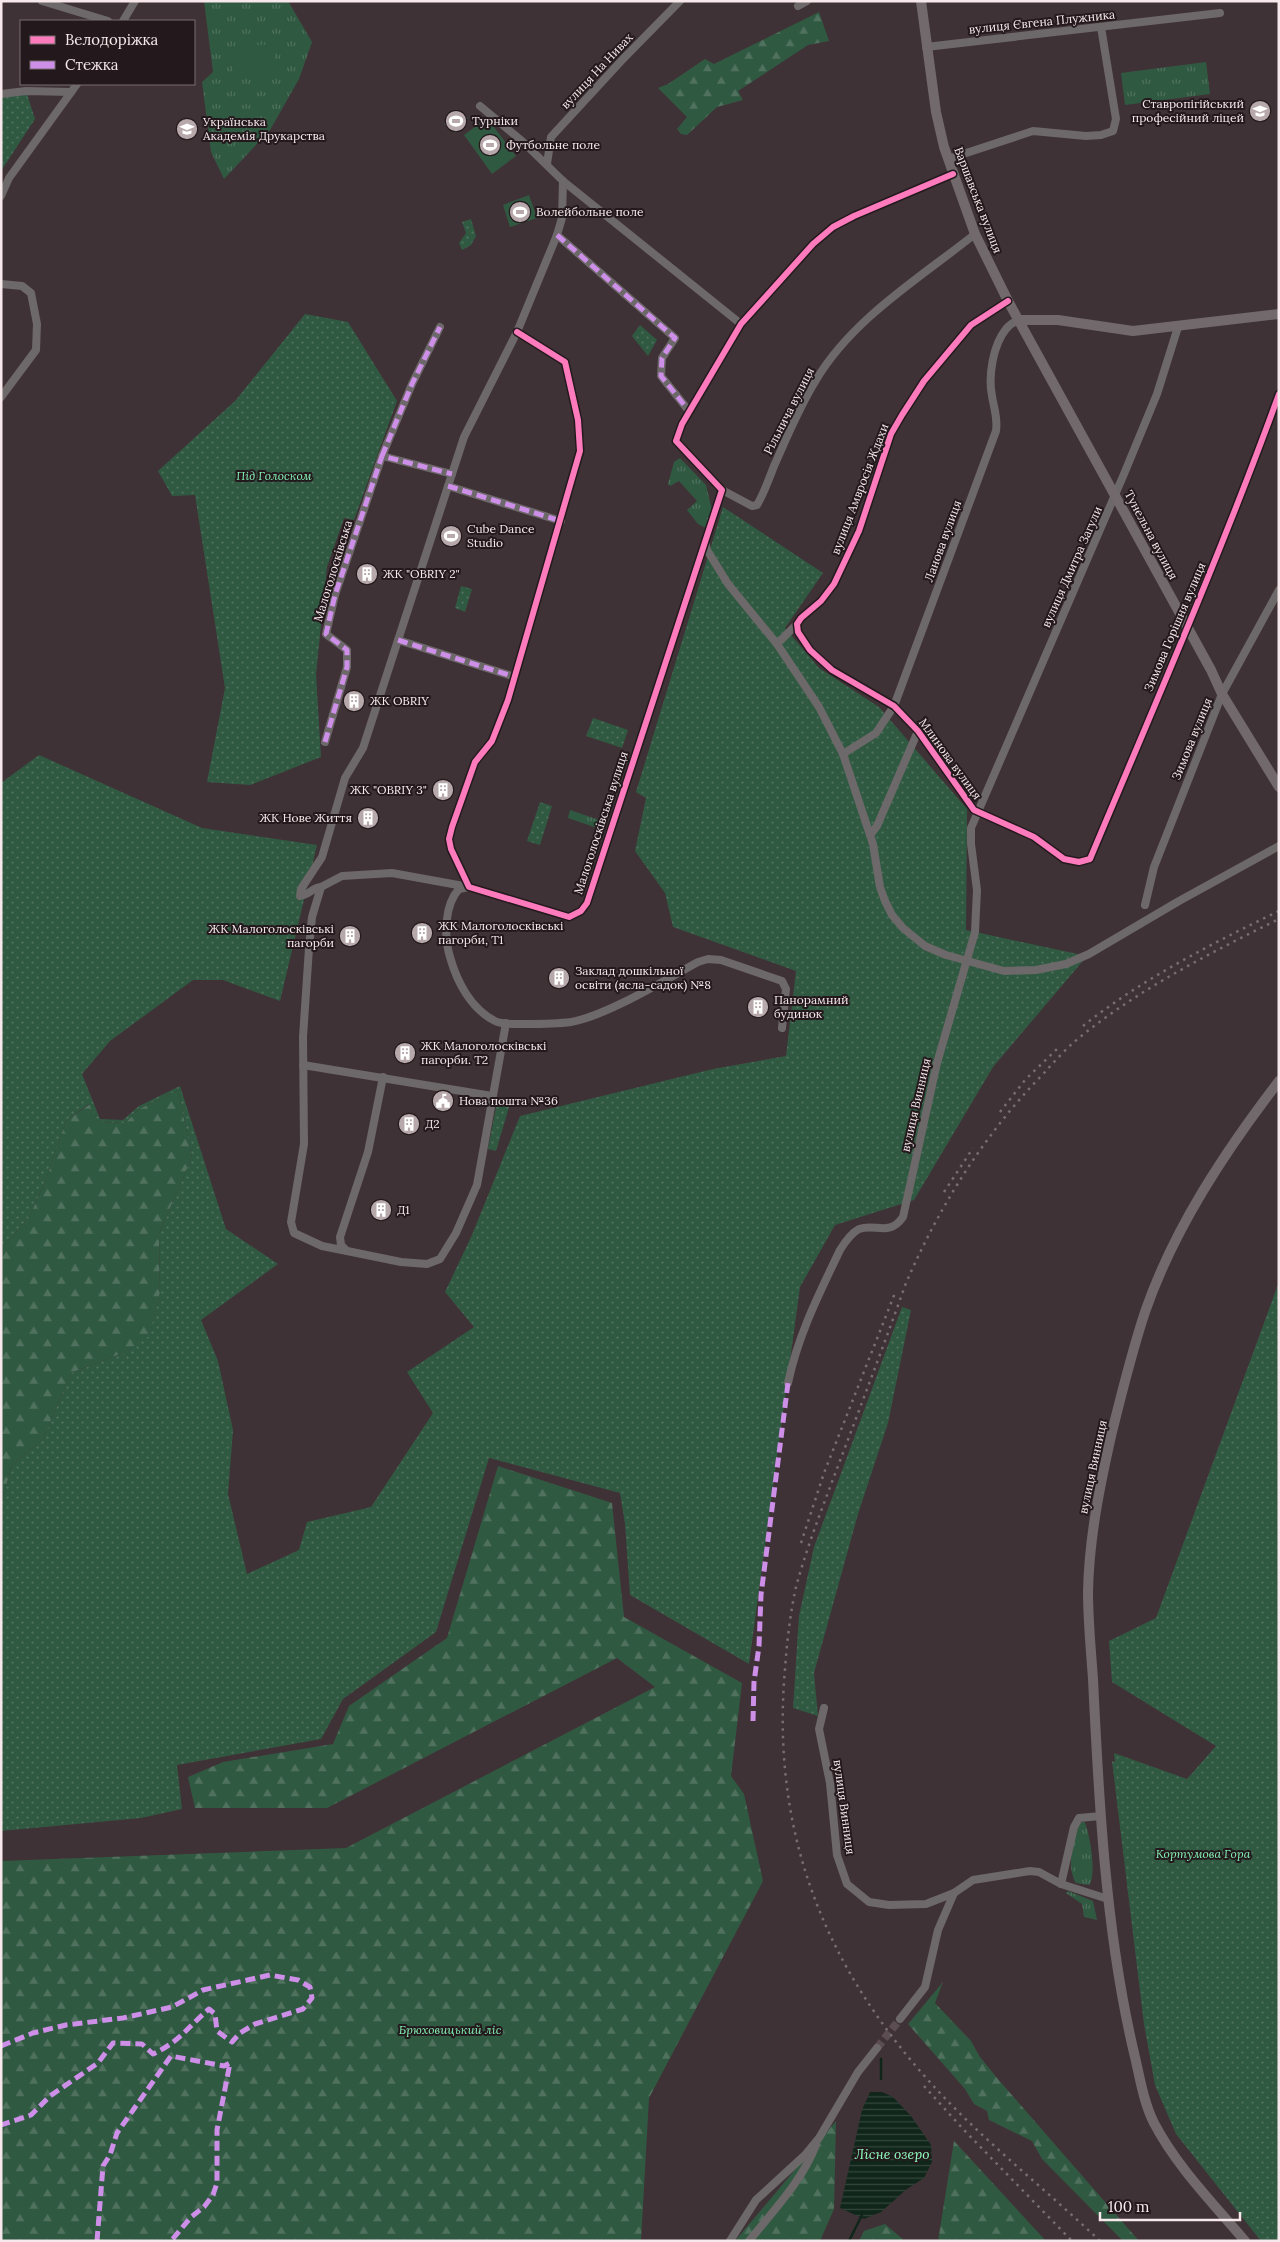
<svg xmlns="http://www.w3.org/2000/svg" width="1280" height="2242" viewBox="0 0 1280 2242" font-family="Lora,serif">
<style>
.grass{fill:url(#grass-tufts)}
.forest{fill:url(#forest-firs)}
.park{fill:url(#park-dots)}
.pitch{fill:#305942}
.water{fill:url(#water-rules)}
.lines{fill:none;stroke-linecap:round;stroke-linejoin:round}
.stream{stroke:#10261a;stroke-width:2.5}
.street-tunnel{stroke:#5b4d51;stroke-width:8;stroke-dasharray:8 4;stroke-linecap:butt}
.street{stroke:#6d6869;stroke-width:8}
.secondary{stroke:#71696c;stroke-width:10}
.rail{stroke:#766e72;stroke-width:2.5;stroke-dasharray:2.5 5;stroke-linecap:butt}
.quiet{stroke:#ce8fe9;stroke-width:5;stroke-dasharray:10 5;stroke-linecap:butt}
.cycleway-casing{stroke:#23191c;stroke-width:9}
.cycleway{stroke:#fd7abc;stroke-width:6}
.labels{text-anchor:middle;stroke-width:4;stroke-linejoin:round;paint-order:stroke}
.street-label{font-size:12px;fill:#f7e8ec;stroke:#23191c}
.poi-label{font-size:12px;fill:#f7e8ec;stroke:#23191c;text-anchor:start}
.park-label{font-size:12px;font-style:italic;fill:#82efb3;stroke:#23191c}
.water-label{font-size:14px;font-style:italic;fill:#91ffc1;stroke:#23191c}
</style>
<defs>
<pattern id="grass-tufts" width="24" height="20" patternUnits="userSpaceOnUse" patternTransform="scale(1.25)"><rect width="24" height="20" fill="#305942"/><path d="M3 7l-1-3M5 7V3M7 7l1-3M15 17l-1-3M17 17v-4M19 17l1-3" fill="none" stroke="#4f715d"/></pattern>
<pattern id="forest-firs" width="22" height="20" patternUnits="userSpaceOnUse" patternTransform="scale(1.25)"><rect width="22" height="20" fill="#305942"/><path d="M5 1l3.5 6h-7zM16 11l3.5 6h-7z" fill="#4f715d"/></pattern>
<pattern id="park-dots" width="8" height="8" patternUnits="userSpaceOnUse" patternTransform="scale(1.25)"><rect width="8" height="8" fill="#305942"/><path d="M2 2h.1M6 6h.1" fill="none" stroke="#4f715d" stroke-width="1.8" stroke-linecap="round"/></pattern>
<pattern id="water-rules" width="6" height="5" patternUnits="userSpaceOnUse" patternTransform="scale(1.25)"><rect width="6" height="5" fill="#10261a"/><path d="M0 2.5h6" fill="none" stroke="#34463b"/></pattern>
</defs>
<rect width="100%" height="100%" fill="#3f3236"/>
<g class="grass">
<path d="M204,1h84l24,41 -13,37 -29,51 -46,49 -13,-27 -9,-70 11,-10z"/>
<path d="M1206,62l4,32 -85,11 -4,-32z"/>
<path d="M680,458l26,27 6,25 -6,18 -8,-4 -11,-14 10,-9 -18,-20 -9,5 -2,-2 6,-22z"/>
<path d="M570,810l32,11 -2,8 -32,-11z"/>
<path d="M1084,1821c6,11 13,55 5,64l-13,-2c-10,-16 -3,-42 3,-59z"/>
<path d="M1068,1891l25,10 4,19 -13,-3 -2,-13 -16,-11z"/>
</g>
<g class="forest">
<path d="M819,12l10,29 -21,4 -70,46 5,9 -26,7 -30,28 -6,-1 -4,-5 10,-12 -29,-29 10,-4 37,-25 9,5z"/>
<path d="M178,1090l14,67 -33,77 1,59 -11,44 -26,16 -52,20 -28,66 -31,26 -11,40v-255l28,-33 16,-35 21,-61 24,-17 8,18 27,1 14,-14z"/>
<path d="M498,1466l114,37 12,114 118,66 -11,93 13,18 19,87 -114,217 -8,143h-640v-380l345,-13 309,-161 -38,-29 -290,150h-132l-7,-31 35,-15 110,-18 16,-38 98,-68z"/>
<path d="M943,1982l-8,21 36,38 9,16 17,21 142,163h-16l-81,-82 -10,-18 -43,-21 -2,-9 -13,-7 -9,-15 -57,-65z"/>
<path d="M836,2121l-2,88 -14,32h-85z"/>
<path d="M954,2141l92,100h-108z"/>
<path d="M885,2224l20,17h-46l5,-10z"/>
</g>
<g class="park">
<path d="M26,91l9,28 -34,52v-76z"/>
<path d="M471,219l5,17 -5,9 -9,5 -3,-7 7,-10 -4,-11z"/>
<path d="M305,314l43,8 49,79 -43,119 -10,-2 -17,49 -11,107 5,83 -71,28 -43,-3 18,-94 -30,-193 -23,1 -14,-25 77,-70z"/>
<path d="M640,325l17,15 -9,16 -16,-20z"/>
<path d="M723,507l100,66 -38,55 34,40 60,39 88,102 -1,121 121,26 -94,111 -79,133 -79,25 -35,62 -51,377 -119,-69 -5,-71 -5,-31 -131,-35 -53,174 -93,67 -22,40 -144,26 5,44 -41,9 -140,13v-326l11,-40 31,-26 28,-66 52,-20 26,-17 11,-43 -1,-59 33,-77 -14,-67 -39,19 -14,14 -27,-1 -9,-18 -23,17 -21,61 -16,35 -28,33v-467l38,-28 163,73 115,17 -37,156 -57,-21h-30l-83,61 -28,33 18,45 23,1 16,-14 41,-20 46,143 52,35 -77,56 17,41 15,69 -5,64 19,80 52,-24 8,-28 64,-15 62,-94 -26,-41 67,-45 -29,-35 27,-57 48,-119 193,-47 73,-13 10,-85 -123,-44 -8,-34 -30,-42 11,-53 -10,-6z"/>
<path d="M461,586l11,3 -7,23 -10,-4z"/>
<path d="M593,718l35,12 -6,18 -36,-12z"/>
<path d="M540,802l12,4 -12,39 -13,-4z"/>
<path d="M510,1104l-14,47 -8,-2 8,-42z"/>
<path d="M1279,1282v959h-18l-85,-107 -21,-49 -11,-61 -32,-263 3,1 -1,-9 73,26 29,-33 -104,-64 -3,-41 47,-23z"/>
<path d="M902,1307l9,3 -23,113 -30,91 -44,159 4,43 -25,-8 6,-92 15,-69z"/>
</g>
<g class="pitch">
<path d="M274,44l2,28 -42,4 -3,-29z"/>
<path d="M456,109l12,9 -13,15 -11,-9z"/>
<path d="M487,118l29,38 -24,18 -28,-39z"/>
<path d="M529,195l8,23 -27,9 -7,-22z"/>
</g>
<path class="water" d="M870,2092h12l11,5 18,19 20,29 1,17 -8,16 -17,11 -26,23 -17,7 -24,-11 22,-98z"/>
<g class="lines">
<g class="stream">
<path d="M881,2079v-20"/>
<path d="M849,2241l13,-26"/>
</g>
<path class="street-tunnel" d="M877,2048l23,-29"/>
<g class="street">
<path d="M42,1l66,20"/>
<path d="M798,6l9,-5"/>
<path d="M123,21l12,-20"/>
<path d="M926,47l294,-34"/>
<path d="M1,94l25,-3 45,1"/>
<path d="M480,106l42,35 41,40 178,143"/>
<path d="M948,159l85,-28 53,5 15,-1 12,-4 3,-12 -15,-92"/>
<path d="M547,164l4,-27 71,-77 58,-59"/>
<path d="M1,196l8,-18 68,-94"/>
<path d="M557,235l118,103 -13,20 -1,18 28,35"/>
<path d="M1,284l21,2 9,7 6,31 -1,26 -35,47"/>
<path d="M1008,301l-37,24 -47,56 -22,34 -11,19 -32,97 -25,53 -13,17 -20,17 -4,6 1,8 12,18 22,20 62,36 24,25 56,79 60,27 30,22 15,3 11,-3c65,-155 132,-308 189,-465"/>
<path d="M517,332l48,30 13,58 2,31 -72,249 -16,41 -17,21 -23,65 -3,12 2,10 18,38 100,30 12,-6 6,-8 135,-413 -46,-49 6,-17 59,-100 72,-80 20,-17 21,-11 99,-42"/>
<path d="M382,456l30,-72 28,-57"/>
<path d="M448,486l113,35"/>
<path d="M722,490l30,16 5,-1c7,-12 12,-26 17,-39 13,-29 25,-59 42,-86 37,-62 104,-102 159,-146"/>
<path d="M705,542l2,8 21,34 49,60 42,63 24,47 30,90 7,43 5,14 7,14 11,13 22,18 21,9 58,16 32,-1 30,-6 23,-10 90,-53 100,-55"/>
<path d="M398,640l117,37"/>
<path d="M777,644l20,-20"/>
<path d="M325,742l22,-75v-17l-21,-16 9,-39 47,-139 70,18"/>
<path d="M843,754l33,-21 18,-27 102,-275c2,-13 -2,-22 -4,-35 -4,-20 1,-51 14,-67 3,-4 8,-7 12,-9"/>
<path d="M870,835l7,-9 41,-95"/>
<path d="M321,887c-9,1 -12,8 -21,9l1,-7 21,-32 23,-79 18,-30 101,-311 53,-105 40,-97 5,-17 1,-37"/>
<path d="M1145,905l9,-38 68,-173 57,-104"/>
<path d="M303,1065l189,31"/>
<path d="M383,1077l-15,75 -28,85 1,8 6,6 54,11 26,2 13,-5 16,-26 21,-48 29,-162"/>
<path d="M347,1251l-25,-5 -28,-13 -3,-11 13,-78 -1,-107 6,-89 3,-31 9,-30 21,-11 50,-3 77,14 -10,2c-15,16 -15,48 -9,68 7,25 21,52 45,64 8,4 21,3 30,3 15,0 31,0 46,-2 35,-6 94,-42 127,-60l10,-3 13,1 61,21 4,8 -4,39"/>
<path d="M788,1383c10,-48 31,-89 52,-133 5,-8 11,-17 19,-21 17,-6 30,8 44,-12l34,-154 38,-131 2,-42 -6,-46v-16l153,-354 33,-80 21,-67"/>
<path d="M824,1708l-5,21 11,54 7,72 10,29 22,18 20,3 37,-1 28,-11 19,-13 57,-9 9,1 22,12 47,15"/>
<path d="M1061,1884l13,-57 5,-9 22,-2"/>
<path d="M900,2019l25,-32 13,-57 16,-37"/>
<path d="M730,2241l26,-41 49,-45 14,-17 39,-66 19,-24"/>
<path d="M749,2241c24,-30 53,-60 67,-96"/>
</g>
<g class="secondary">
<path d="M921,1l15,111 8,35 31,87 33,67 203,369 11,24 57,93"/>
<path d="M1018,320h40l75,11 146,-17"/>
<path d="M1245,2241c-32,-38 -68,-74 -91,-118 -10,-20 -14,-44 -19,-66 -15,-62 -24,-127 -30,-191 -6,-62 -9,-124 -12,-187 -2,-28 -5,-58 -5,-87 1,-54 12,-107 24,-160 10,-40 20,-81 33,-120 29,-84 81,-162 134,-231"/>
</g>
<g class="rail">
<path d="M1083,1026c59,-47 128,-82 196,-115"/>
<path d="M1000,1112l25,-32 34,-33"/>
<path d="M944,1192l29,-44"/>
<path d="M801,1543l23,-70 71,-180"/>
<path d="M924,2086l39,43 109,112"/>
<path d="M1100,2241c-57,-54 -120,-103 -172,-161 -106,-118 -157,-252 -143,-411 2,-27 5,-55 11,-82 12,-44 29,-86 45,-129 22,-58 44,-116 65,-175 34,-78 79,-150 139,-211 9,-10 19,-21 29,-30 61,-51 134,-88 205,-123"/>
</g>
<g class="quiet">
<path d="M557,235l118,103 -13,20 -1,18 28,35"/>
<path d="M382,456l30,-72 28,-57"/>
<path d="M448,486l113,35"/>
<path d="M398,640l117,37"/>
<path d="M325,742l22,-75v-17l-21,-16 9,-39 47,-139 70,18"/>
<path d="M753,1721l1,-39 5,-36 2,-51 27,-212"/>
<path d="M1,2046l32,-13 33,-8 57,-7 49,-11 31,-17 67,-15 28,5 12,7 2,11 -9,11 -48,15 -15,9 -8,9 -15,-11 -2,-17 -6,-5c-21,18 -30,33 -56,45l-11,-10 -29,-1 -15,20 -48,33 -19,19 -30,10"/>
<path d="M97,2241l6,-75 7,-11 7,-22 54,-77 53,10 6,-3 -13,67v53l-4,12 -9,12 -13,10 -20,24"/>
</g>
<g class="cycleway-casing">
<g id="cycleway">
<path d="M1008,301l-37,24 -47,56 -22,34 -11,19 -32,97 -25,53 -13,17 -20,17 -4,6 1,8 12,18 22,20 62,36 24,25 56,79 60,27 30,22 15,3 11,-3c65,-155 132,-308 189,-465"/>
<path d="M517,332l48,30 13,58 2,31 -72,249 -16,41 -17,21 -23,65 -3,12 2,10 18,38 100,30 12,-6 6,-8 135,-413 -46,-49 6,-17 59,-100 72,-80 20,-17 21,-11 99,-42"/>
</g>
</g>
<use href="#cycleway" class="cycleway"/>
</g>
<defs>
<g id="university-disc" transform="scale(1.125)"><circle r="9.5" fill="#b7a8ac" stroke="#23191c"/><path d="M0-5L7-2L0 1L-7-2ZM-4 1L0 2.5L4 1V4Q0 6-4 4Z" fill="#fff"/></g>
<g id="stadium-disc" transform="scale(1.125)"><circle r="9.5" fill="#b7a8ac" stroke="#23191c"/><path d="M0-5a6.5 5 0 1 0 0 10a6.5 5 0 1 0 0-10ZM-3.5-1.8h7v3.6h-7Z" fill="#fff"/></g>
<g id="building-disc" transform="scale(1.125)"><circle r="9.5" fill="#b7a8ac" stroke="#23191c"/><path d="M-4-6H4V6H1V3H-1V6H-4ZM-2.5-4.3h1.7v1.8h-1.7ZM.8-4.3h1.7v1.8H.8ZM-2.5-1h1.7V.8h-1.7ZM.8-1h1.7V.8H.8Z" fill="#fff"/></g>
<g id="civic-disc" transform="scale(1.125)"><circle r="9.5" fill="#b7a8ac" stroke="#23191c"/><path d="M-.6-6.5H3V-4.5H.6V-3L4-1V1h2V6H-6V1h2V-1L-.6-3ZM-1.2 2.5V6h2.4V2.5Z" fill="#fff"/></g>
</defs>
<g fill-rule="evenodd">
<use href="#university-disc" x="1260" y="111"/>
<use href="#stadium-disc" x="456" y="121"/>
<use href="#university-disc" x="187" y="129"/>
<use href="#stadium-disc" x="490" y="145"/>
<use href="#stadium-disc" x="520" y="212"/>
<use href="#stadium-disc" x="451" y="536"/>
<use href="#building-disc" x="367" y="574"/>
<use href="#building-disc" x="354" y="701"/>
<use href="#building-disc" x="443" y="790"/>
<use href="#building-disc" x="368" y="818"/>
<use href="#building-disc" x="422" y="933"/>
<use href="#building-disc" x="350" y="936"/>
<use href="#building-disc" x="559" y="978"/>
<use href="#building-disc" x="758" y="1007"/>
<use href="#building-disc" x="405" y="1053"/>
<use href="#civic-disc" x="443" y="1101"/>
<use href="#building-disc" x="409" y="1124"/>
<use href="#building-disc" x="381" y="1210"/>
</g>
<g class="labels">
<g class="street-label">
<text transform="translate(1042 22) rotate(-6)" y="4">вулиця Євгена Плужника</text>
<text transform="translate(597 71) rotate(-47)" y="4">вулиця На Нивах</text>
<text transform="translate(978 200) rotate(69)" y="4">Варшавська вулиця</text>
<text transform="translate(789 411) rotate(-63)" y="4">Рільнича вулиця</text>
<text transform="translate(860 489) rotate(-69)" y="4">вулиця Амвросія Ждахи</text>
<text transform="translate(1151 535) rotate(62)" y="4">Тунельна вулиця</text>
<text transform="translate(943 541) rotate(-70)" y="4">Ланова вулиця</text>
<text transform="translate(1072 567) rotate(-66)" y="4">вулиця Дмитра Загули</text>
<text transform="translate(333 571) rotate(-73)" y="4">Малоголосківська</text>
<text transform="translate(1175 627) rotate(-67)" y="4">Зимова Горішня вулиця</text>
<text transform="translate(1192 739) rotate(-68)" y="4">Зимова вулиця</text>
<text transform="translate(950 759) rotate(54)" y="4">Млинова вулиця</text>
<text transform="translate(601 823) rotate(-72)" y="4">Малоголосківська вулиця</text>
<text transform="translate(916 1105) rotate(-77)" y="4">вулиця Винниця</text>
<text transform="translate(1093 1467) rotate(-78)" y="4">вулиця Винниця</text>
<text transform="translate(844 1807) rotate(82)" y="4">вулиця Винниця</text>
</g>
<g class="poi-label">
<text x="1244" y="108" text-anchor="end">Ставропігійський<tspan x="1244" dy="14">професійний ліцей</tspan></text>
<text x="472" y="125">Турніки</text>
<text x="203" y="126">Українська<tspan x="203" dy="14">Академія Друкарства</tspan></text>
<text x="506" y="149">Футбольне поле</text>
<text x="536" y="216">Волейбольне поле</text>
<text x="467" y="533">Cube Dance<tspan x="467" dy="14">Studio</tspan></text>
<text x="383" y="578">ЖК "OBRIY 2"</text>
<text x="370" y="705">ЖК OBRIY</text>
<text x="427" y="794" text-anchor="end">ЖК "OBRIY 3"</text>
<text x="352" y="822" text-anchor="end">ЖК Нове Життя</text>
<text x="438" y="930">ЖК Малоголосківські<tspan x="438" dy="14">пагорби, Т1</tspan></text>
<text x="334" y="933" text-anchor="end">ЖК Малоголосківські<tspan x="334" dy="14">пагорби</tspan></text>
<text x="575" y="975">Заклад дошкільної<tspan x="575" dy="14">освіти (ясла-садок) №8</tspan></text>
<text x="774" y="1004">Панорамний<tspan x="774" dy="14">будинок</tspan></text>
<text x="421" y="1050">ЖК Малоголосківські<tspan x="421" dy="14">пагорби. Т2</tspan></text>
<text x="459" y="1105">Нова пошта №36</text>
<text x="425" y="1128">Д2</text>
<text x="397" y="1214">Д1</text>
</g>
<g class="park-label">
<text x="274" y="480">Під Голоском</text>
<text x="1203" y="1858">Кортумова Гора</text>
<text x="450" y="2034">Брюховицький ліс</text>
</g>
<g class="water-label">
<text x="892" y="2159">Лісне озеро</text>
</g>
</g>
<rect width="1280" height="2242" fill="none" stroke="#f7e8ec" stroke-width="5"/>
<rect x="20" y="20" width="175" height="65" fill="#23191c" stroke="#786c6f"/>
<rect x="30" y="36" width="25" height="8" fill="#fd7abc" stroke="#786c6f"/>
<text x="65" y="45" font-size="15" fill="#f7e8ec">Велодоріжка</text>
<rect x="30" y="61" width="25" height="8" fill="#ce8fe9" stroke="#786c6f"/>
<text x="65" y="70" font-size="15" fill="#f7e8ec">Стежка</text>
<path d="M1100 2212v8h140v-8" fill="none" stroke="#f7e8ec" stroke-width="2.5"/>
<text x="1108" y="2212" font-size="15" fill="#f7e8ec" stroke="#23191c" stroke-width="4" paint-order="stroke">100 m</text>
</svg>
